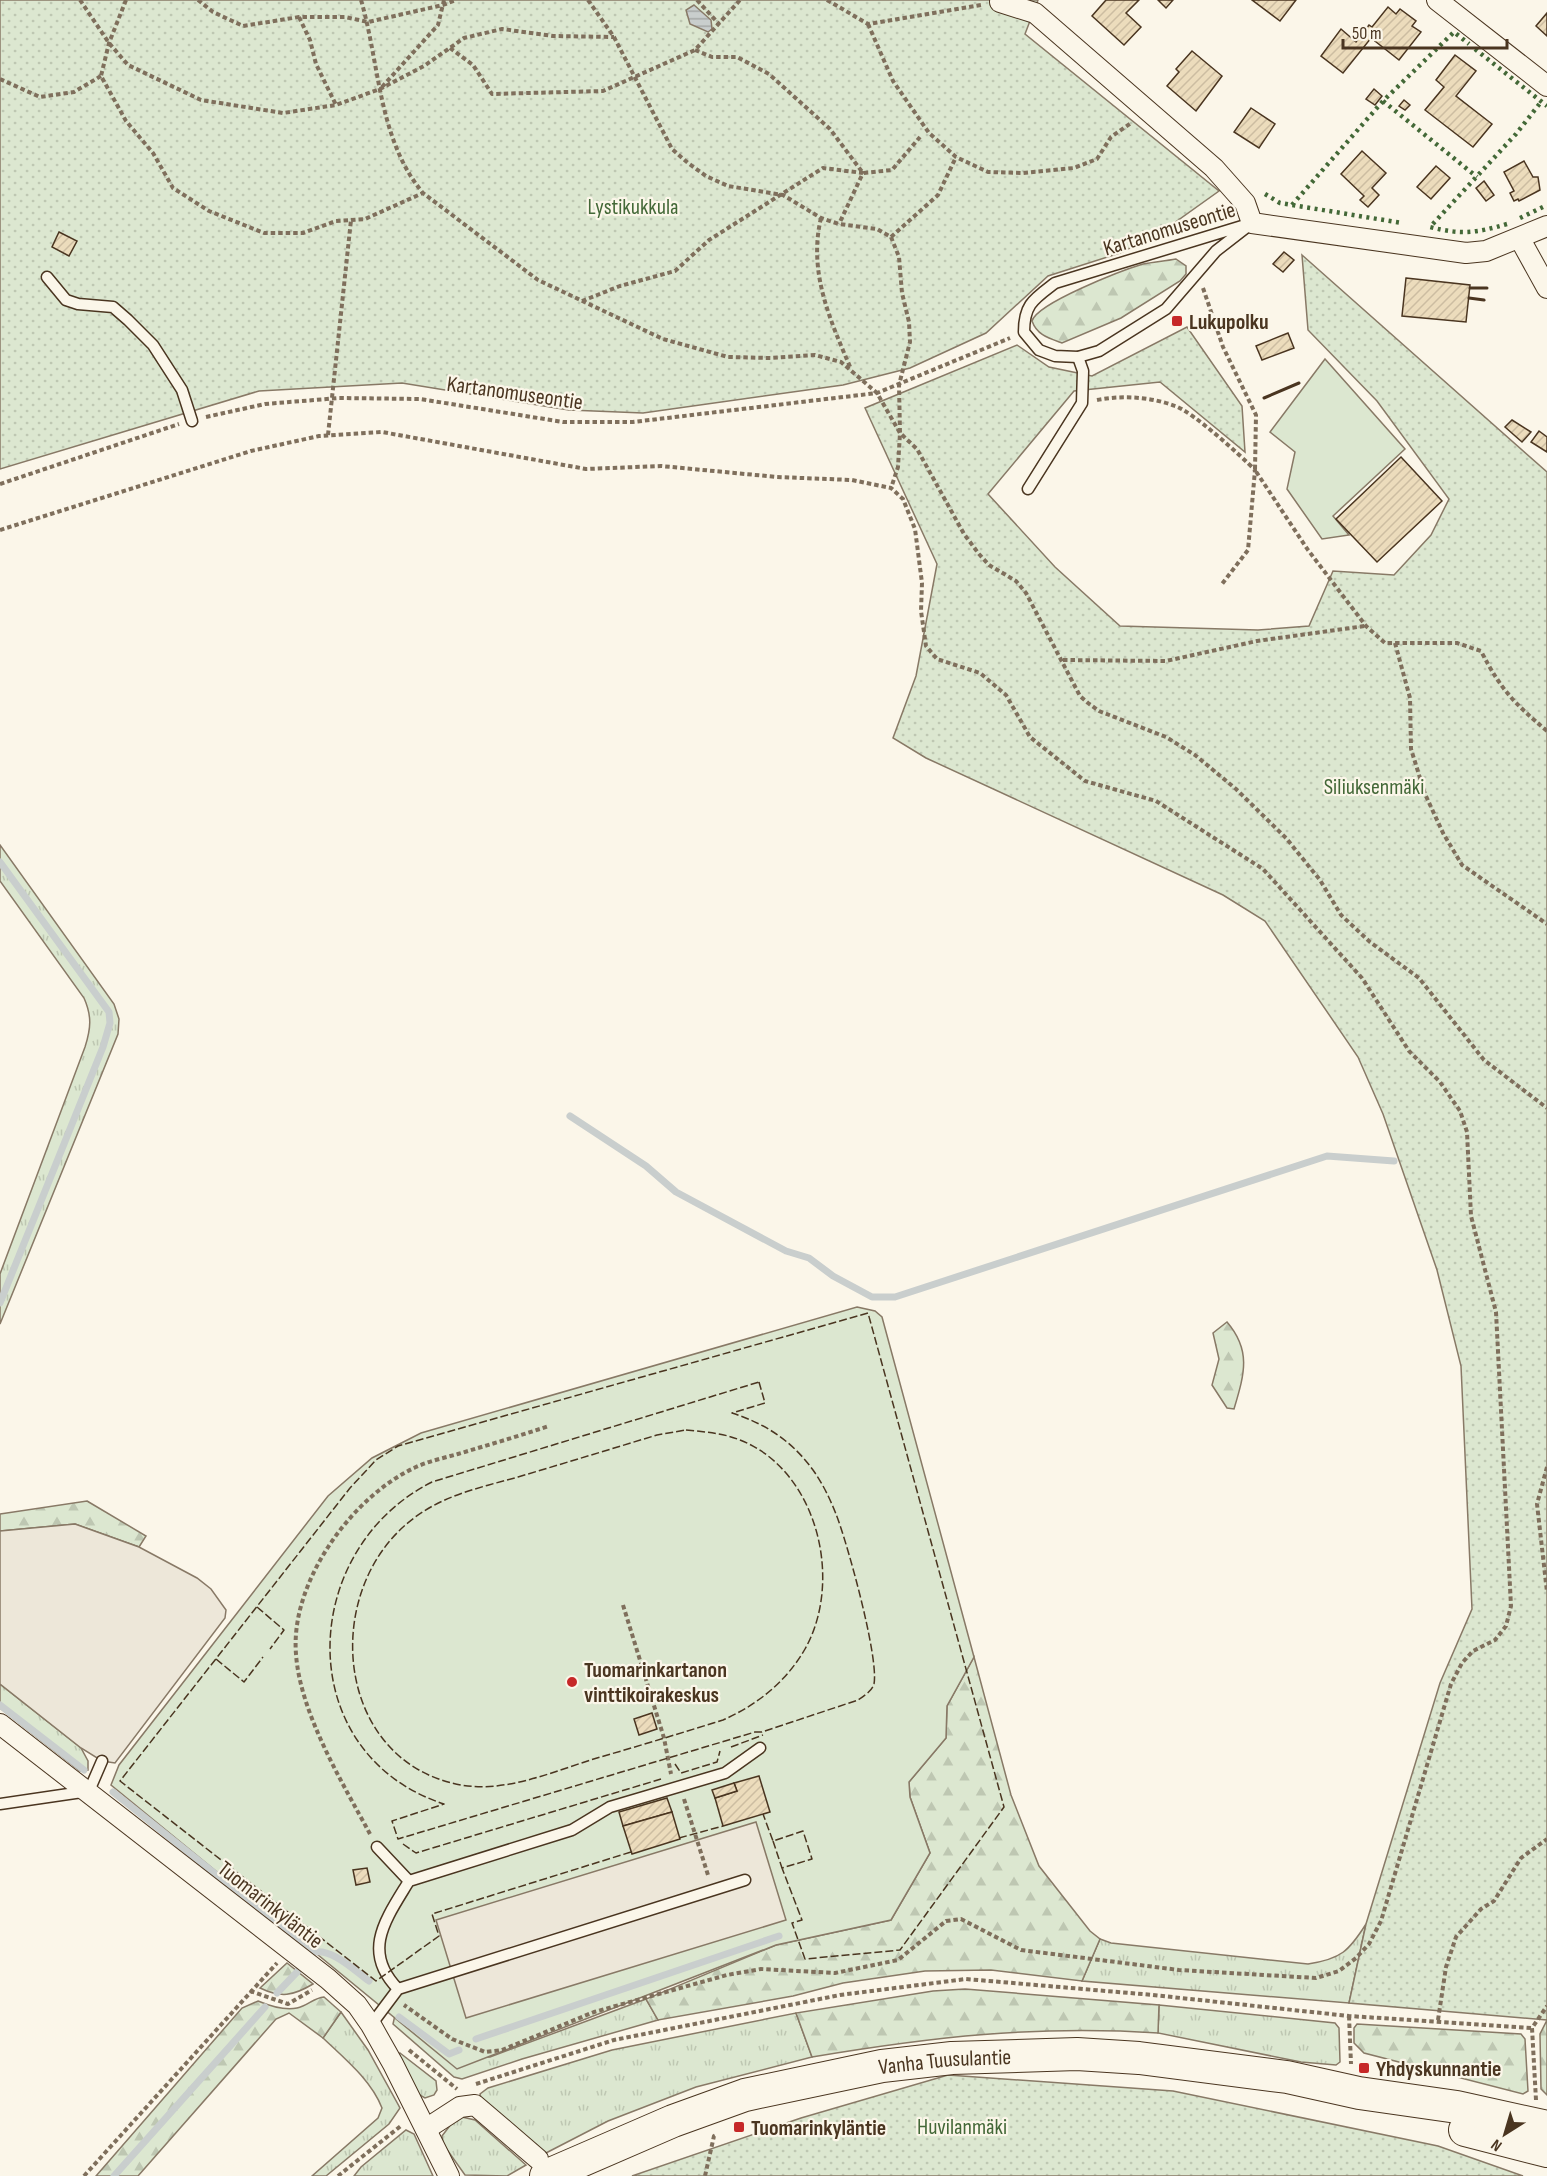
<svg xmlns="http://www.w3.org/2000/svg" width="1547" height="2176" viewBox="0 0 1547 2176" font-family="'Sofia Sans Condensed',sans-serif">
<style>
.grass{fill:url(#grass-tufts);stroke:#887966;stroke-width:1.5}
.forest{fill:url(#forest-firs);stroke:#887966;stroke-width:1.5}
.park{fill:url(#park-dots);stroke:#887966;stroke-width:1.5}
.pitch{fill:#dce7d0;stroke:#887966;stroke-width:1.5}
.parking{fill:#ede7d9;stroke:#887966;stroke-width:1.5}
.water{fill:url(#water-rules);stroke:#887966;stroke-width:1.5}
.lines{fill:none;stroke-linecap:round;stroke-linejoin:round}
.stream{stroke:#c9cecd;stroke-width:7}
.building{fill:url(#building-hatch);stroke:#4a3520;stroke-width:1.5}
.lane-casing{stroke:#4a3520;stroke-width:13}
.street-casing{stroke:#4a3520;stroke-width:22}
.primary-casing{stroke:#4a3520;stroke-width:34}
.path{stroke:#7f6f5c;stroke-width:4;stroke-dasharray:4.5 3;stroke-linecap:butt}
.lane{stroke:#fbf6e9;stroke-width:10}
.street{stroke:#fbf6e9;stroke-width:20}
.primary{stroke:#fbf6e9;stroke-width:32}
.hedge{stroke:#436837;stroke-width:4.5;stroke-dasharray:3 4.5;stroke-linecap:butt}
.fence{stroke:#4a3520;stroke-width:1.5;stroke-dasharray:8 3;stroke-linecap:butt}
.wall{stroke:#4a3520;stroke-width:3}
.poi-dot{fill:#c62828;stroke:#fbf6e9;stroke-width:2}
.labels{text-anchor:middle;stroke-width:4.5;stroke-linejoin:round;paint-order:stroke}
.park-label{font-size:22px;fill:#436837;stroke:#fbf6e9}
.street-label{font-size:22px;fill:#4a3520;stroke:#fbf6e9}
.poi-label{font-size:22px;font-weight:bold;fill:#4a3520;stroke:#fbf6e9;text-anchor:start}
</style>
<defs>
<pattern id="grass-tufts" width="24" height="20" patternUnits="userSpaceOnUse" patternTransform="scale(1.5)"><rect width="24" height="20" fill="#dce7d0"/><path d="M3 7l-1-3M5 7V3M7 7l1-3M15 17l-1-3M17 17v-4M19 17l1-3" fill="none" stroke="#bec7b2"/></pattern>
<pattern id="forest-firs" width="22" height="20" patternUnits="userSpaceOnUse" patternTransform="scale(1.5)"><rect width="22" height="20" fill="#dce7d0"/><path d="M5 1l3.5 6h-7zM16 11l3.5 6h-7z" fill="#bec7b2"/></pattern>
<pattern id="park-dots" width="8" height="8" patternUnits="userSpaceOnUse" patternTransform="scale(1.5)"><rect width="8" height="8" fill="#dce7d0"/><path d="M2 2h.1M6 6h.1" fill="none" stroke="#bec7b2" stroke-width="1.8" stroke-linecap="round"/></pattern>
<pattern id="water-rules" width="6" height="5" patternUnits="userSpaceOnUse" patternTransform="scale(1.5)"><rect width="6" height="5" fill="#c9cecd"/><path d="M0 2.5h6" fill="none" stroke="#a5a8a6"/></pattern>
<pattern id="building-hatch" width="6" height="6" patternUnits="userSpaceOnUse" patternTransform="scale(1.5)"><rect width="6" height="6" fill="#ecdcbc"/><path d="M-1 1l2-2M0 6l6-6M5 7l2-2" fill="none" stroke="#ccbda1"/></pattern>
</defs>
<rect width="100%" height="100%" fill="#fbf6e9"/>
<g class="grass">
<path d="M0,845l114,159 5,15 -1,15 -118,290v-50l85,-227c6,-19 7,-31 -1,-49l-84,-117z"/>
<path d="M0,1684l81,64 7,13v9l-8,1 -80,-63z"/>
<path d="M1366,1924l-17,79 -267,-22 18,-42 11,4 197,21c33,-5 41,-13 58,-40z"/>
<path d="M646,1999l12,21 -136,39 -60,20 -8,-2 -61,-53 2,-9 89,42h6z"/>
<path d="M1159,2005l176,18 4,5 1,34 -4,3 -35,-3 -143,-29z"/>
<path d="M341,2012l27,38 32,58 -11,16 -63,52h-14l66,-58 4,-10c-11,-28 -37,-49 -59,-70z"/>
<path d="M796,2013l16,44 -116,30 -88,34 -64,33 -63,-56 -1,-4 8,-6 124,-38z"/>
<path d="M400,2053l36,28 1,9 -3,5 -9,3 -7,-4 -19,-39z"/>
<path d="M462,2117l13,3 51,45 -19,11 -42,-1 -22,-31 -1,-8 13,-17z"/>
<path d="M406,2130l8,4 19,42h-79l7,-9z"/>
</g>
<g class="forest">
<path d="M1176,259l10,7v8l-6,7 -59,37 -59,25c-14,-5 -25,-8 -30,-22 5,-18 91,-51 111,-57 11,-2 22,-3 33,-5z"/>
<path d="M1227,1322c25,29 17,53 7,87l-7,-1 -15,-23 7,-26 -6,-26z"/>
<path d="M87,1501l59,35 -7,11 -64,-23 -75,7v-17z"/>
<path d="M974,1657l37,138 28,71 51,65 10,8 -18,42 -91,-11 -66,1 -82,12 -50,13 -135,24 -12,-21 130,-54 115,-25 39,-67 -20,-56 -1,-15 37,-44 1,-32z"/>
<path d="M287,1963l26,21c-20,12 -32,14 -53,4z"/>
<path d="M965,1989l194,16 -1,28c-122,-8 -227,4 -346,24l-16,-44 137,-22z"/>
<path d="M324,1997l17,15 -18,26 -34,-25 -13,6 -138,157h-42l146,-168 16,-7c12,5 26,10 39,7 11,-2 16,-10 27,-11z"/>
<path d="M1547,2020v75l-6,-6 -1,-55z"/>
<path d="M1357,2024l164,10 4,5 3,52 -5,3 -159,-41 -10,-10v-15z"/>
</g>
<g class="park">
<path d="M0,0h1038l-13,34 194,157 -59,42 -40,20 -72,23 -62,57 -76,35 -67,17 -200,28 -74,-3 -167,-27 -143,8 -259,78z"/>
<path d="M1302,255l245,217v1548l-198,-17 17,-79 74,-241 32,-74 -11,-243 -24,-96 -54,-156 -25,-57 -93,-136 -42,-26 -297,-137 -33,-20 23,-62 21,-112 -72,-156 152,-63 32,22 43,9 95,-49 55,79 3,46 -85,-70 -86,9 -86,103 67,73 65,59 138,4 51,-4 24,-55 61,4 37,-40 18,-36 -72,-98 -69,-71z"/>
<path d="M948,2075l225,16 265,55 85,30h-891l169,-58z"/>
</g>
<g class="pitch">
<path d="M1325,359l80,90 -72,67 16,19 -27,4 -35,-50 8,-37 -25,-20z"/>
<path d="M857,1307l18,4 7,6 92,340 -27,49 -1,32 -37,44 1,15 20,56 -39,67 -115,25 -319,124 -346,-284 8,-20 209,-269 44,-38 49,-25z"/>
</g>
<g class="parking">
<path d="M75,1524l64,23 58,31 14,11 15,21 -1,8 -110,145 -13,-2 -21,-13 -81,-64v-153z"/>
<path d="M756,1822l30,98 -320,98 -30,-98z"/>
</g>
<path class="water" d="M694,5l17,15 1,9 -4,3 -18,-8 -4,-14z"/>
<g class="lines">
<g class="stream">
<path d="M0,862l109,150 1,11 -7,24 -103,256"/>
<path d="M570,1116l76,50 30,26 110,59 23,7 24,18 39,21h23l432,-141 67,5"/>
<path d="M0,1705l84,65"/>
<path d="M113,1792l200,160"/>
<path d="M311,1953c19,-7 43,17 58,28"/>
<path d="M277,1993l21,-22"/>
<path d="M399,2017l50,37 10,-4"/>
<path d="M476,2039l303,-103"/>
<path d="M114,2176l151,-169"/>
</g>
</g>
<g class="building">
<path d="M1106,0h33l-13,13 15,14 -17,18 -32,-29z"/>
<path d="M1158,0h15l-7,8z"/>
<path d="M1252,0h44l-16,21z"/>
<path d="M1388,7l8,7 4,-5 16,12 -4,5 9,6 -22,28 -28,-22 -28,35 -22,-17 20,-27 15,13 13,-17 3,2z"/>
<path d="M1547,13v23l-11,-10z"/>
<path d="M1192,51l30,25 -26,35 -29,-25 12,-14 -3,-3z"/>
<path d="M1455,55l21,16 -20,25 36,28 -19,23 -48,-37 19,-23 -8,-7z"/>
<path d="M1374,89l8,7 -7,9 -9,-6z"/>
<path d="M1404,100l6,5 -5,5 -6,-4z"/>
<path d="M1251,108l24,16 -16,24 -25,-16z"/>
<path d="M1362,151l24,22 -14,15 7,7 -11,12 -8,-7 4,-4 -23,-22z"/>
<path d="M1524,161l9,16h5l2,13 -21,11 -1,-2 -4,2 -4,-8 4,-2 -10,-19z"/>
<path d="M1436,166l14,12 -19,21 -14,-12z"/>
<path d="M1484,181l10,14 -8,6 -10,-13z"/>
<path d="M59,232l18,9 -8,15 -17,-9z"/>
<path d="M1284,252l10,8 -11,12 -10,-8z"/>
<path d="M1406,278l64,7 -4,37 -64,-6z"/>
<path d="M1288,333l6,15 -32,12 -6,-14z"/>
<path d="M1512,420l19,12 -9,10 -17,-15z"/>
<path d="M1539,431l8,6v15l-16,-10z"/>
<path d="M1401,457l41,44 -65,61 -41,-43z"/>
<path d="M652,1713l5,16 -18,6 -5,-16z"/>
<path d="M759,1776l11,36 -47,14 -8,-28 22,-7 -3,-8z"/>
<path d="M734,1783l3,8 -22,7 -3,-8z"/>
<path d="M667,1798l5,14 -49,14 -4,-14z"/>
<path d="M672,1812l8,27 -48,15 -9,-28z"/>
<path d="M367,1868l3,14 -14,3 -3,-15z"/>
</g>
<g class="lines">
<g class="lane-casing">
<g id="lane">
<path d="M1252,223l-36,28 -50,58 -67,42 -21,6 -23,-1 -16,-6 -15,-18c0,-28 10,-33 31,-49z"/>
<path d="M47,277l19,23 12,4 35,3 15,13 25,25 29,45 10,31"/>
<path d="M1028,489l54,-86 1,-32 -5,-14"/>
<path d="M0,1804l89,-13 13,-30"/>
<path d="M377,1847l32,34"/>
<path d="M398,1989c-37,-38 -12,-70 11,-108l163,-51 38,-23 115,-34 35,-25"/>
<path d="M371,2025l27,-36 347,-109"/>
</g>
</g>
<g class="street-casing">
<g id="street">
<path d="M1437,0l110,86"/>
<path d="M1000,2l35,11 179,155 31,35 7,20 214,30 20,-2 61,-25"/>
<path d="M1520,239l27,49"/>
<path d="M0,1724l328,255 29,26 14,20 22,39 56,112"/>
<path d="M426,2129l34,-22 15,-2 63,54"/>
</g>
</g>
<g class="primary-casing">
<g id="primary">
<path d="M1465,2130l82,21"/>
<path id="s1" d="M546,2176l127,-55 72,-26 137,-29 70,-8 125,-4 62,4 148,19 72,16 98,14 90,20"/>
</g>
</g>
<g class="path">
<path d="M80,0l29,43 19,22 73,35 82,13 53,-8 44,-16 44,-23 40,-28 38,-9 51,7 61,1"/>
<path d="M126,0l-17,43 -8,33 25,45 27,32 20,35 36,23 55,22h39l33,-12 29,-2 58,-26"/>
<path d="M198,0l15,12 30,14 56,-9h46l23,5 75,-17 13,-5"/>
<path d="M361,0c19,65 17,139 62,193l115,87 125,59 65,18 43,1 44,-3 26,7 36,31 23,40 17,16 47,85 15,20 10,11 27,16 10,12 54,103 8,7 11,8 67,26 29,18 41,34 50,49 34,42 21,35 29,27 49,36 65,82 63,48"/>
<path d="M588,0l26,37 58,112 16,14 18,13 22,10 55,9 38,23 18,6 38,5 14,8 8,20 3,36 7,29 1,20 -11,43 1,48 -2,34 -7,21"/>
<path d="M697,0l22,24"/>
<path d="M827,0l41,24 113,-19"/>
<path d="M299,17l11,23 6,24 20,41"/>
<path d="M868,24l25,57 36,52 27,24 32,15 35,1 51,-5 23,-9 14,-22 20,-14"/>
<path d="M450,48l23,17 19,29 111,-3 92,-41 45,-50"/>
<path d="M695,50l17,7h25l32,17 61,55 33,44 29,-3 28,-33"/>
<path d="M0,79l40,18 34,-5 27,-16"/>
<path d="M382,87l56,-62 6,-25"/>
<path d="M821,218c-13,54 9,102 30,151"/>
<path d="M891,237l47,-42 18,-38"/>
<path d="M1203,288l20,59 33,68 -1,55 53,80 58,76 19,17h72l24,8c20,39 33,52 66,80"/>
<path d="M582,301l38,-15 55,-15 34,-31 114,-72 40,5 -24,51"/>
<path d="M1097,400c26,-5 54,-3 78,6 18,6 65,49 80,64l-7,80 -26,34"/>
<path d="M206,417l59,-13 74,-6 81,1 143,23h70l244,-29 133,-55"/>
<path d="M328,435l23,-215"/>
<path d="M0,484l179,-60"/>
<path d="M0,530l251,-79 68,-15 63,-4 204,37 75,-3 116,11 75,3 39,8 12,11 12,30 7,54 -1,28 5,35 11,13 43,14 26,22 24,42 55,44 71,20 107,68 99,109 47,73 31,31 20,29 7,21 4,84 25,96 15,294 -5,20 -11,14 -22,11 -11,12 -11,21 -70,237 -12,23 -13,14 -17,13 -23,7 -137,-8 -158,-20 -60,-31 -15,2 -48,39 -63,13 -74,-4 -34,6 -133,37 -92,38 -17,2 -33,-13 -48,-34"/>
<path d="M1395,643l15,55 1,51 14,45 18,39 19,32 85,59"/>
<path d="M1063,660l103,1 91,-20 108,-15"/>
<path d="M1547,1467l-10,37 10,88"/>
<path d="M623,1605l41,133 7,36"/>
<path d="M684,1799l24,76"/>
<path d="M370,1834c-28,-52 -70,-121 -74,-180 -6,-72 56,-157 118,-186 14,-7 30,-10 44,-14 30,-9 61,-18 91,-28"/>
<path d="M250,1991l38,13 24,-14"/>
<path d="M1349,2016l2,48"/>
<path d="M1438,2020l8,-53 10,-30 25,-28 13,-8 27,-43 26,-19"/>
<path d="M409,2050l48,39"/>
<path d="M476,2084l138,-44 226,-45 126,-16 187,16 196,21 183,12"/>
<path d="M1536,2100l-4,-72 15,-22"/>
<path d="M84,2176l193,-213"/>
<path d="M338,2176l64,-51"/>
<path d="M705,2176l9,-40 2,-1"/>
</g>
<use href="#lane" class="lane"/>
<use href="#street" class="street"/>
<use href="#primary" class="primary"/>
<g class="hedge">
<path d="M1475,49l72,57"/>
<path d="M1383,101l94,76"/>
<path d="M1265,194l15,9 122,20"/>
<path d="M1292,205l91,-104 71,-69 15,12"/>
<path d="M1520,218l27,-13"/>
<path d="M1507,224c-31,9 -46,11 -77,3l86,-93 25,-32"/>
</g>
<g class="fence">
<path d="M759,1382l6,21 -33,10c34,11 60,28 81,57 10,14 17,29 23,44 11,28 43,143 38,170 -2,7 -10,12 -16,16l-96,32h-7l-357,107 -6,-18 52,-17c-153,-50 -147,-254 -12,-322z"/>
<path d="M686,1430c19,2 37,3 54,10 77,30 104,140 65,209 -19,33 -48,56 -82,71 -42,13 -84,26 -126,38 -43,13 -90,35 -136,27 -127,-23 -142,-196 -47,-267 30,-23 68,-31 104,-41 47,-14 93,-28 139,-42z"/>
<path d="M257,1607l27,23 -14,19"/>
<path d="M216,1659l28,23 19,-25"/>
<path d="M731,1747l32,-12"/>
<path d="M675,1764l6,9 36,-11 3,-11"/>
<path d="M679,1838l44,-12"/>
<path d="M773,1841l9,27"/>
<path d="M403,1844l13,9 245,-74"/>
<path d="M631,1852l-199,62 7,22 -63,45 -256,-200 230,-293 26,-28 22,-14 470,-133 136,494 -104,143 -95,9 -13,-36 10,-3 -20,-52 30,-9 -9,-28 -30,10 -10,-27"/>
</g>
<g class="wall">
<path d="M1470,288h17"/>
<path d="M1469,298l15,2"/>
<path d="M1264,398l35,-15"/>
</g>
</g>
<g class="poi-dot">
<rect x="1171" y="315" width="12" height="12" rx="3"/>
<circle cx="572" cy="1682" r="6"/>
<rect x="1358" y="2062" width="12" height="12" rx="3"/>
<rect x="733" y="2121" width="12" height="12" rx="3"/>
</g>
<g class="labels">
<g class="park-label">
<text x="633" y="214">Lystikukkula</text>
<text x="1374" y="794">Siliuksenmäki</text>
<text x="962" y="2134">Huvilanmäki</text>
</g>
<g class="street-label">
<text transform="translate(1169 228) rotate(-17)" y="8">Kartanomuseontie</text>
<text transform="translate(515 392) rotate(8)" y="8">Kartanomuseontie</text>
<text transform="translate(271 1904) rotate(38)" y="8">Tuomarinkyläntie</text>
<text dy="8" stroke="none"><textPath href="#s1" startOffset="418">Vanha Tuusulantie</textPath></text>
</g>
<g class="poi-label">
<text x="1189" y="329">Lukupolku</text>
<text x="584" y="1677">Tuomarinkartanon<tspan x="584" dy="25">vinttikoirakeskus</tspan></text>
<text x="1376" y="2076">Yhdyskunnantie</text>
<text x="751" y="2135">Tuomarinkyläntie</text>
</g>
</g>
<g transform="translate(1505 2134) rotate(217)" stroke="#fbf6e9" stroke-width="4.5" paint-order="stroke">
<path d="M0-4.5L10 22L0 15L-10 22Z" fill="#4a3520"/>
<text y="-9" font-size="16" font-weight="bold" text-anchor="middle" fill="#4a3520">N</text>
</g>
<path d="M1343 39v9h164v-9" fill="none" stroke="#4a3520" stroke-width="3"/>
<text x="1352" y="39" font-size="18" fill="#4a3520" stroke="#fbf6e9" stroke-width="4.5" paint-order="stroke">50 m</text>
</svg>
